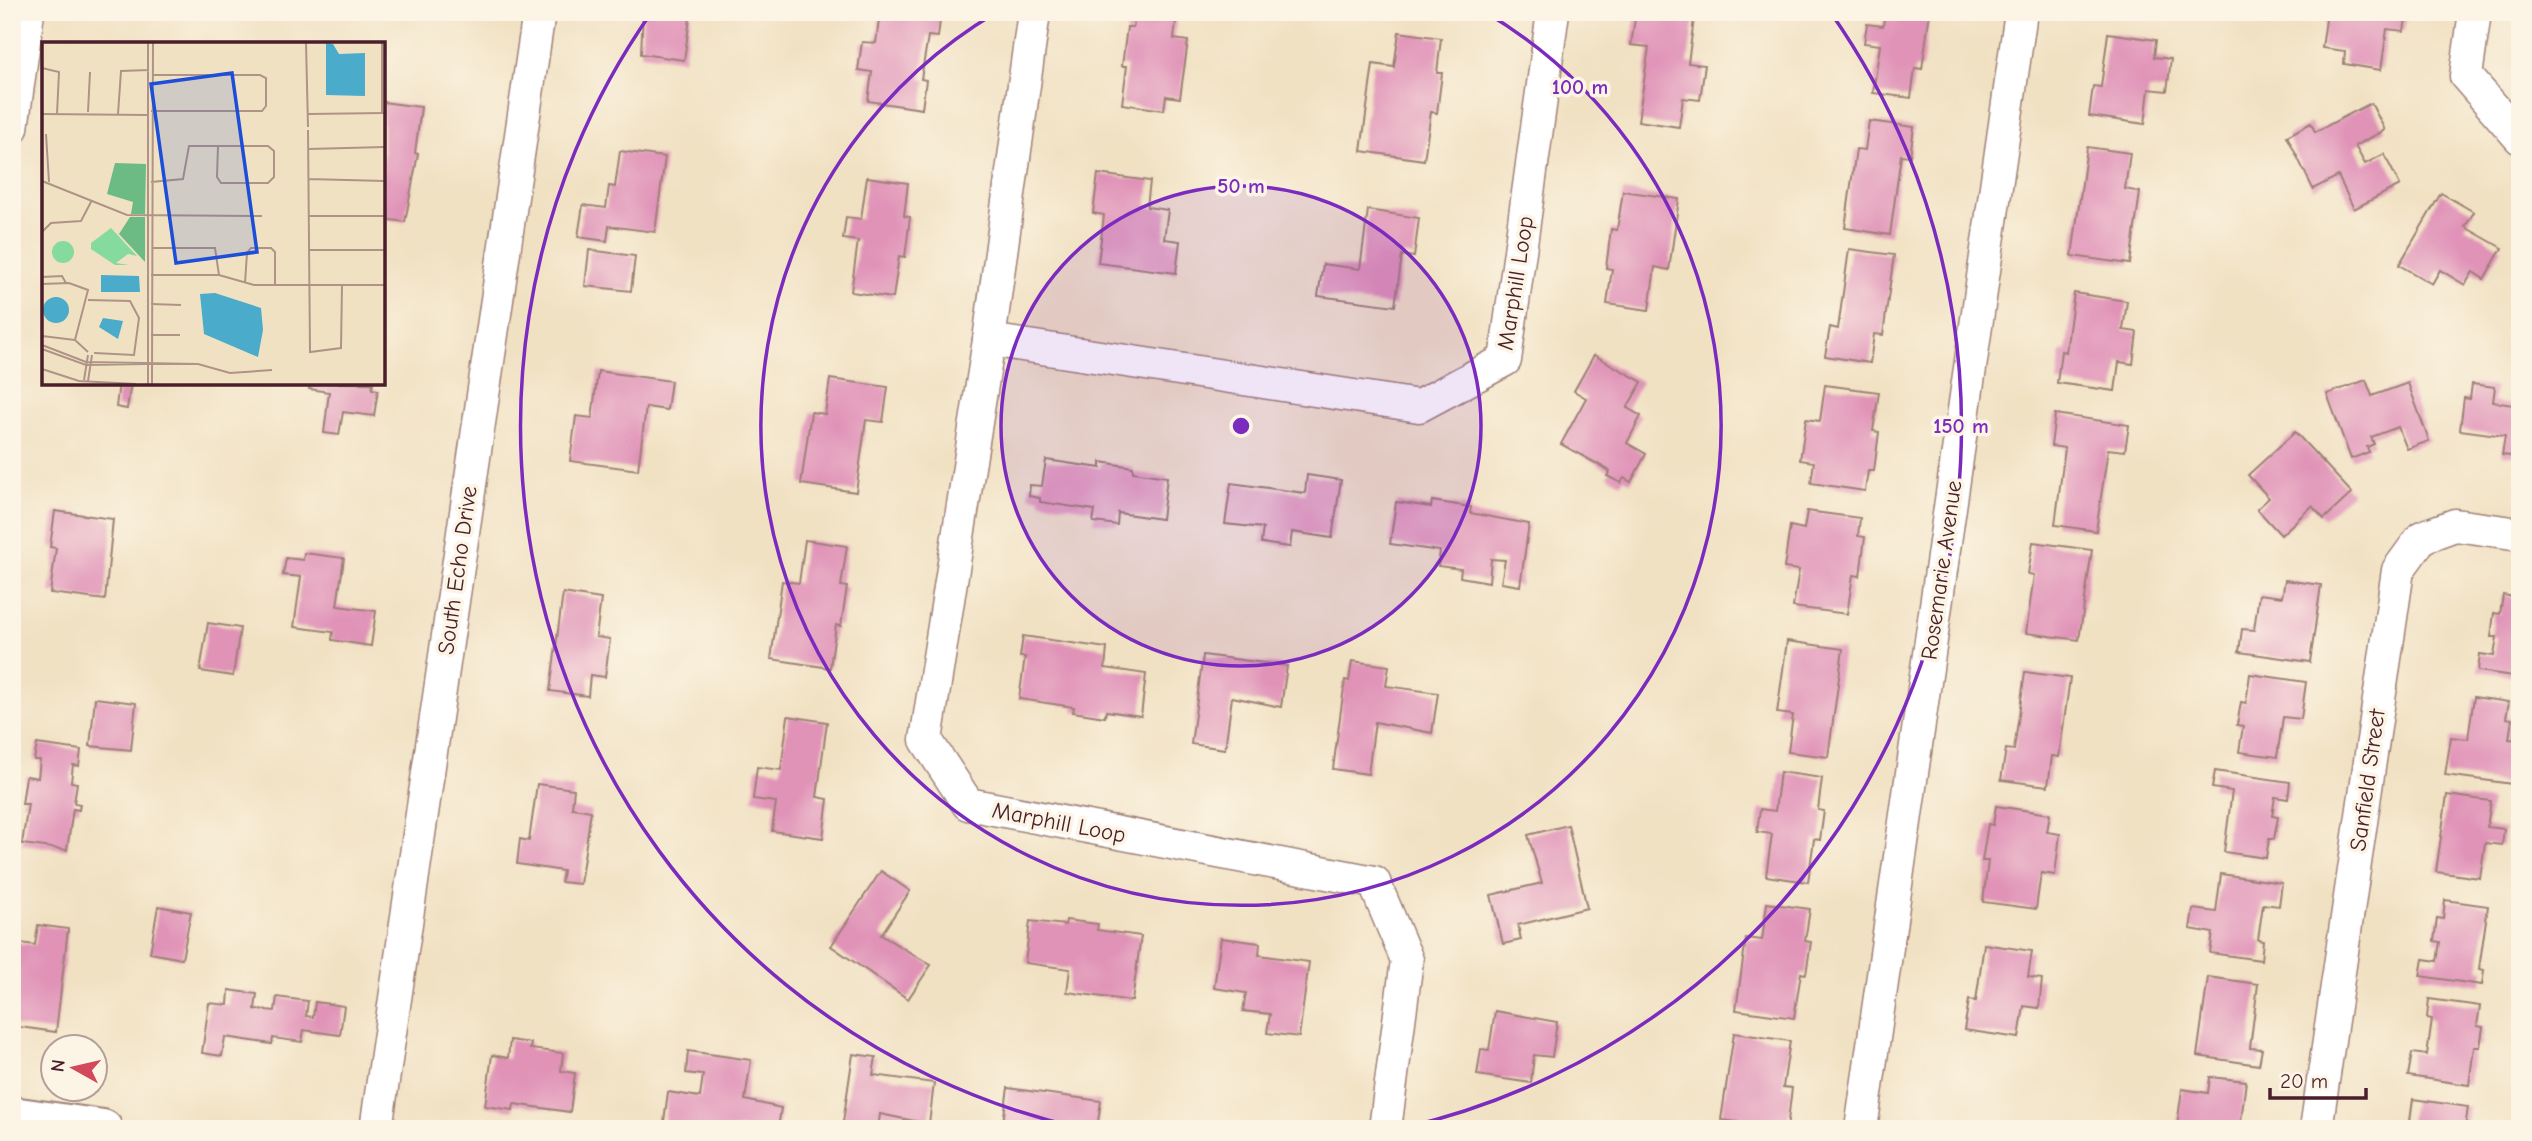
<svg xmlns="http://www.w3.org/2000/svg" width="2532" height="1141" viewBox="0 0 2532 1141" font-family="'Comic Neue',sans-serif">
<style>
.building{fill:#e092b7}
.lines{fill:none;stroke-linecap:round;stroke-linejoin:round}
.minor-casing{stroke:#9e8077;stroke-width:35}
.major-casing{stroke:#9e8077;stroke-width:42}
.minor{stroke:#fff;stroke-width:32}
.major{stroke:#fff;stroke-width:38}
.ring{fill:none;stroke:#7b2cbf;stroke-width:3.5}
.labels{text-anchor:middle;stroke-width:7;stroke-linejoin:round;paint-order:stroke}
.street-label{font-size:23px;fill:#4a1f2b;stroke:#fcf5e5}
.inset-road{fill:none;stroke:#ae9386;stroke-width:2}
.view{fill:#1d4ed8;fill-opacity:0.15;stroke:#1d4ed8;stroke-width:3.5}
.inset-edge{fill:none;stroke:#4a1f2b;stroke-width:3.5}
.centre{fill:#7b2cbf;stroke:#fcf5e5;stroke-width:3.5}
.ring-label{font-size:21px;text-anchor:middle;font-weight:bold;fill:#7b2cbf;stroke:#fcf5e5;stroke-width:7;stroke-linejoin:round;paint-order:stroke}
</style>
<rect width="100%" height="100%" fill="#fcf5e5"/>
<filter id="ink" filterUnits="userSpaceOnUse"><feTurbulence type="fractalNoise" baseFrequency=".0143" numOctaves="2"/><feDisplacementMap in="SourceGraphic" scale="14" xChannelSelector="R" yChannelSelector="G"/><feConvolveMatrix kernelMatrix="1 2 1 2 8 2 1 2 1" color-interpolation-filters="sRGB"/></filter>
<filter id="wash" filterUnits="userSpaceOnUse"><feTurbulence type="fractalNoise" baseFrequency=".00686" numOctaves="4" result="noise"/><feDisplacementMap in="SourceGraphic" scale="28" xChannelSelector="R" yChannelSelector="G"/><feGaussianBlur stdDeviation="1.57" result="paint"/><feColorMatrix in="noise" values="0 0 0 0 0 0 0 0 0 0 0 0 0 0 0 0 0 1.4 0 .05"/><feComposite in="paint" operator="in"/></filter>
<g filter="url(#wash)">
<rect width="100%" height="100%" fill="#f1e1c3"/>
<g id="blocks">
<g class="building">
<path d="M643,12h48l-7,48 -43,-6z"/>
<path d="M880,12h61l-3,25 -10,-1 -7,43 5,1 -4,29 -54,-8 4,-29 -14,-2 4,-28 14,1z"/>
<path d="M1135,12h42l-3,27 14,2 -8,57 -14,-2 -2,14 -42,-6 5,-38h-5l5,-39h6z"/>
<path d="M1636,12l58,7 -6,44 17,2 -5,35 -17,-2 -4,29 -41,-6 11,-74 -18,-2z"/>
<path d="M1885,12h45l-8,57 -7,-1 -4,30 -38,-5 7,-48 -16,-2 3,-19 16,2z"/>
<path d="M2327,12h80l-3,19 -17,-2 -6,41 -37,-6 1,-13 -23,-3z"/>
<path d="M1399,32l42,6 -4,35h5l-5,40 -6,-1 -7,48 -63,-9 12,-87 21,3z"/>
<path d="M2108,33l48,7 -2,17 17,2 -4,32 -18,-2 -4,35 -56,-8 4,-30 8,1z"/>
<path d="M383,102l38,5 -6,46 3,1 -13,68 -22,-3z"/>
<path d="M2371,103l14,27 -30,16 10,18 19,-10 16,31 -46,24 -16,-33 -25,13 -26,-53 24,-13 4,9z"/>
<path d="M1869,121l45,6 -4,29 -9,-1 -11,80 -45,-7 11,-79 9,1z"/>
<path d="M2087,147l43,6 -5,36 15,3 -10,72 -58,-8z"/>
<path d="M620,151l45,6 -10,75 -46,-6 -2,15 -29,-4 5,-32 23,3 3,-22 6,1z"/>
<path d="M1098,174l52,7 -3,26 21,3 -4,29 16,2 -4,32 -78,-10 6,-48 -11,-2z"/>
<path d="M867,177l41,6 -4,33 6,1 -5,40 -6,-1 -6,42 -42,-6 7,-51 -15,-2 3,-22 15,2z"/>
<path d="M1623,191l56,8 -10,71 -14,-3 -6,43 -42,-6 5,-35 -6,-1 5,-39 6,1z"/>
<path d="M2441,193l33,19 -9,15 37,21 -18,31 -11,-7 -8,13 -25,-15 -8,14 -33,-19z"/>
<path d="M1368,210l51,8 -5,39 -12,-2 -7,51 -77,-10 5,-32 37,5z"/>
<path d="M1849,249l45,6 -11,80 -9,-1 -4,29 -45,-7 5,-29 8,2z"/>
<path d="M589,250l46,6 -4,35 -46,-5z"/>
<path d="M2074,293l53,8 -4,29 14,2 -4,32 -14,-2 -4,29 -58,-8 4,-32 5,1z"/>
<path d="M1594,355l48,27 -15,26 14,8 -14,27 19,11 -15,28 -7,-4 -3,5 -14,-7 3,-5 -49,-27 25,-46 -12,-7z"/>
<path d="M598,371l73,10 -4,29 -21,-3 -8,63 -68,-9 6,-45 16,2z"/>
<path d="M830,379l58,8 -5,35 -17,-2 -10,72 -55,-8 10,-72 14,2z"/>
<path d="M2366,380l6,16 36,-13 21,58 -22,8 -9,-22 -27,10 3,7 -7,3 2,5 -18,7 -24,-65z"/>
<path d="M119,383h12l-4,26 -11,-2z"/>
<path d="M310,383h63l-1,6 6,1 -4,26 -31,-4 -4,23 -15,-2 5,-41 -20,-3z"/>
<path d="M2472,384l23,3 -2,15 27,4v51l-18,-2 3,-19 -45,-6 4,-32 6,1z"/>
<path d="M1825,385l54,7 -6,39 6,1 -5,39h-6l-3,20 -54,-8 3,-21 -14,-2 6,-41 14,2z"/>
<path d="M2055,414l74,11 -4,26 -17,-2 -12,82 -41,-6 10,-77 -14,-2z"/>
<path d="M2295,432l57,61 -28,26 -12,-13 -31,29 -24,-26 12,-11 -21,-23z"/>
<path d="M1046,460l55,8v-6l32,5v5l34,5 -5,42 -44,-6 -1,12 -24,-3 2,-12 -55,-8v-4l-11,-2 1,-11 12,1z"/>
<path d="M1307,475l34,5 -9,58 -40,-6 -2,15 -29,-4 2,-15 -38,-4 6,-41 74,10z"/>
<path d="M1432,501l39,6 -1,6 59,11 -9,62 -19,-3 4,-23 -14,-1 -2,23 -29,-5 1,-8 -23,-3 2,-15 -50,-7 6,-42 35,5z"/>
<path d="M55,511l58,8 -8,81 -55,-7 6,-45 -6,-1z"/>
<path d="M1807,511l53,7 -2,18 7,1 -5,39 -7,-1 -6,39 -54,-7 6,-37 -15,-2 6,-42 14,3z"/>
<path d="M805,540l42,6 -6,40 6,1 -6,39 -5,-1 -6,43 -59,-9 11,-78 17,2z"/>
<path d="M2033,542l59,8 -13,90 -53,-7 8,-58 -6,-1z"/>
<path d="M304,553l40,5 -7,48 39,5 -5,35 -39,-6 1,-8 -39,-5 7,-50 -18,-2 3,-17 17,2z"/>
<path d="M2285,580l36,5 -11,77 -71,-10 3,-23 12,1 5,-36 23,3z"/>
<path d="M563,593l38,6 -5,38 14,2 -5,38 -15,-2 -2,21 -38,-5z"/>
<path d="M2503,595l17,3v79l-42,-6 2,-17 14,2 3,-19h-6l3,-24 6,1z"/>
<path d="M208,623l32,5 -7,48 -33,-5z"/>
<path d="M1023,636l84,12 -2,20 41,6 -5,42 -35,-5 -1,6 -32,-5 1,-5 -55,-8 6,-42h-5z"/>
<path d="M1787,641l56,8 -15,108 -40,-5 5,-37 -16,-2z"/>
<path d="M1203,655l84,11 -6,41 -49,-10 -7,52 -34,-5z"/>
<path d="M1352,661l37,5 -3,20 52,7 -6,40 -57,-11 -7,52 -35,-5 12,-89 4,1z"/>
<path d="M2025,672l45,6 -11,79 -7,-1 -4,30 -47,-6 5,-31 8,1z"/>
<path d="M2250,674l56,8 -5,37 -18,-2 -6,40 -38,-5 4,-26 -6,-1 4,-23 5,1z"/>
<path d="M2474,697l35,5 -3,16 6,1 -3,20 11,1v45l-75,-10 6,-38 17,2z"/>
<path d="M95,698l41,5 -5,47 -41,-4z"/>
<path d="M788,716l39,6 -10,75 11,2 -5,39 -51,-7 4,-29 -23,-3 4,-32 24,3z"/>
<path d="M37,744l44,6 -2,16 -6,-1 -2,17 6,1 -3,20 6,1 -1,6 -6,-1 -6,41 -45,-6 6,-40h-6l4,-28 12,2 2,-18h-6z"/>
<path d="M2215,771l75,11 -2,17 -13,-2 -3,19 6,1 -4,22h-5l-3,19 -42,-6 8,-61 -20,-3z"/>
<path d="M1780,772l42,6 -4,32 6,1 -4,29 -6,-1 -6,43 -42,-6 6,-42 -15,-2 3,-23 15,2z"/>
<path d="M537,784l37,5 -2,19 19,3 -11,73 -19,-2 2,-11 -46,-7 3,-25 9,2z"/>
<path d="M2447,795l44,6 -4,26 17,2 -2,16 -17,-2 -5,35 -44,-6z"/>
<path d="M1996,806l54,8 -3,18 13,2 -5,41 -14,-2 -5,36 -53,-7 5,-41h-6l6,-37 5,1z"/>
<path d="M1568,825l19,83 -69,17 3,15 -18,4 -12,-49 51,-12 -14,-48z"/>
<path d="M881,871l29,20 -29,44 50,30 -23,34 -77,-53z"/>
<path d="M2221,874l61,9 -3,23 -16,-2 -5,36 5,1 -2,19 -51,-7 3,-20 -23,-4 3,-20 23,3z"/>
<path d="M2445,900l43,6 -9,63 5,1 -2,15 -62,-9 3,-17 14,2 3,-19 -6,-1 3,-23 6,1z"/>
<path d="M1767,903l43,6 -5,32 6,1 -5,32 -5,-1 -7,45 -58,-8 10,-72 16,2z"/>
<path d="M158,906l33,6 -9,47 -32,-6z"/>
<path d="M1066,920l32,4 -1,6 44,6 -9,65 -65,-9 3,-23 -45,-6 5,-42 35,4z"/>
<path d="M38,925l30,4 -12,103 -44,-6v-84l23,3z"/>
<path d="M1221,938l39,5 -1,12 50,7 -10,75 -32,-4 3,-19 -27,-3 3,-18 -32,-5z"/>
<path d="M1984,944l48,7 -4,26 14,2 -3,29 -15,-2 -5,32 -55,-8 5,-30 7,1z"/>
<path d="M2208,977l50,7 -8,64 12,1 -3,16 -62,-9z"/>
<path d="M229,990l28,4 -2,15 20,2 2,-14 31,4 -2,15 7,1 2,-15 29,4 -4,29 -36,-5 -2,12 -29,-4 -1,6 -47,-7 -3,19 -20,-3 7,-50 19,2z"/>
<path d="M2429,999l51,7 -3,20 6,1 -3,20h-6l-5,38 -61,-9 4,-23 15,2 5,-36 -5,-1z"/>
<path d="M1495,1011l62,11 -5,35 -18,-2 -3,28 -54,-8 4,-26 8,1z"/>
<path d="M1734,1033l56,8 -7,46 9,1 -5,41h-50l1,-7 -17,-2z"/>
<path d="M510,1040l21,3 -1,6 33,4 -2,18 14,2 -5,39 -56,-8 -1,6 -28,-4 7,-51 16,3z"/>
<path d="M688,1051l63,9 -6,40 36,8 -3,21h-115l5,-37 32,5 3,-22 -17,-2z"/>
<path d="M853,1054l23,3 -3,18 61,8 -5,41 -49,-10 -2,15h-36z"/>
<path d="M2210,1077l36,4 -6,48h-73l1,-4 9,1 5,-37 26,4z"/>
<path d="M1008,1088l93,13 -4,28h-95z"/>
<path d="M2413,1099l55,8 -3,22h-56z"/>
</g>
</g>
</g>
<g filter="url(#ink)">
<use href="#blocks" fill-opacity="0" stroke="#9e8077" stroke-width="2"/>
<g class="lines">
<g class="minor-casing">
<g id="minor">
<path d="M1034,12l-45,328 430,66 86,-46 48,-348"/>
<path d="M2475,12l-9,64 54,62"/>
<path d="M12,128l16,-116"/>
<path d="M989,340l-63,400 42,64 406,78 33,78 -22,169"/>
<path d="M376,1129l163,-1117"/>
<path d="M1861,1129l160,-1117"/>
<path d="M2316,1129l82,-559 24,-33 33,-12 65,9"/>
</g>
</g>
<g class="major-casing">
<path id="major" d="M12,1116l91,13"/>
</g>
<use href="#minor" class="minor"/>
<use href="#major" class="major"/>
</g>
</g>
<circle cx="1241" cy="426" r="240" fill="#7b2cbf" fill-opacity=".12"/>
<g class="ring">
<circle cx="1241" cy="426" r="240"/>
<path d="M1485 12A480 480 0 1 1 997 12"/>
<path d="M1079 1128A720 720 0 0 1 651 13M1831 13A720 720 0 0 1 1403 1128"/>
</g>
<g class="labels">
<g class="street-label">
<text transform="translate(1515 283) rotate(-81)" y="8">Marphill Loop</text>
<text transform="translate(457 570) rotate(-82)" y="8">South Echo Drive</text>
<text transform="translate(1941 570) rotate(-82)" y="8">Rosemarie Avenue</text>
<text transform="translate(2367 780) rotate(-82)" y="8">Sanfield Street</text>
<text transform="translate(1059 822) rotate(11)" y="8">Marphill Loop</text>
</g>
</g>
<g transform="translate(42 42)">
<rect width="343" height="343" fill="#f1e1c3"/>
<path d="M69,186l26,28 -9,-2 -12,9 13,2h-14l-24,-16v-6zM10 210a11 11 0 1 1 22 0a11 11 0 1 1-22 0Z" fill="#85da9d"/>
<path d="M73,121l31,1 -1,50h-14l2,-12 -26,-8zM88,175h15v45l-26,-28z" fill="#6cba84"/>
<path d="M284,1l7,1 6,10 26,-1v43l-39,-1zM59,233l38,1 1,16h-39zM173,251l46,15 2,22 -5,27 -54,-23 -4,-40zM1 268a13 13 0 1 1 26 0a13 13 0 1 1-26 0ZM61,276l20,3 -5,18 -19,-12z" fill="#4aabca"/>
<path class="inset-road" d="M264,1l2,84M340,1v70M0,26l17,4 -2,42M109,69h111l4,-5v-28l-6,-3h-106M46,70l2,-40M0,72l105,1M76,72l3,-43 28,-1M266,72l77,-1M266,88l2,222 31,-4 1,-63M4,92l3,48M176,104h50l6,5v26l-6,6h-47l-4,-6zM266,107l77,-2M266,137l77,2M0,139l85,34 135,1M109,140l32,-3 6,-33h29M266,174h77M0,190l9,-9 30,-2 11,-21M111,206h62l4,27M266,208h77M109,233h68l35,10h131M0,235l20,-1 4,7M203,241l2,-30 4,-5h20l4,4v33M0,242l27,-1 19,7 -13,50 13,12M46,258l42,1 9,17 -5,37 -40,-2M109,262l30,1M109,293h29M0,294l33,4M0,303l44,17 112,2 32,9 42,-3M0,307l44,16 60,-1M0,327l37,12 57,3M42,338l4,-25M46,339l4,-26M106,342v-341M110,342l1,-341"/>
<path class="view" d="M190,31l25,179 -81,11 -25,-179z"/>
<rect width="343" height="343" class="inset-edge"/>
</g>
<circle cx="1241" cy="426" r="10" class="centre"/>
<g class="ring-label">
<text x="1580" y="94">100 m</text>
<text x="1241" y="193">50 m</text>
<text x="1961" y="433">150 m</text>
</g>
<rect width="2532" height="1141" fill="none" stroke="#fcf5e5" stroke-width="42"/>
<g transform="translate(74 1068) rotate(278)"><circle r="33" fill="#fcf5e5" stroke="#b59f9b" stroke-width="2"/>
<path d="M0-5L12 26L0 18L-12 26Z" fill="#d1495b"/>
<text y="-10" font-size="19" font-weight="bold" text-anchor="middle" fill="#4a1f2b">N</text>
</g>
<path d="M2270 1088v10h96v-10" fill="none" stroke="#4a1f2b" stroke-width="3.5"/>
<text x="2280" y="1088" font-size="21" fill="#4a1f2b" stroke="#fcf5e5" stroke-width="5" paint-order="stroke">20 m</text>
</svg>
